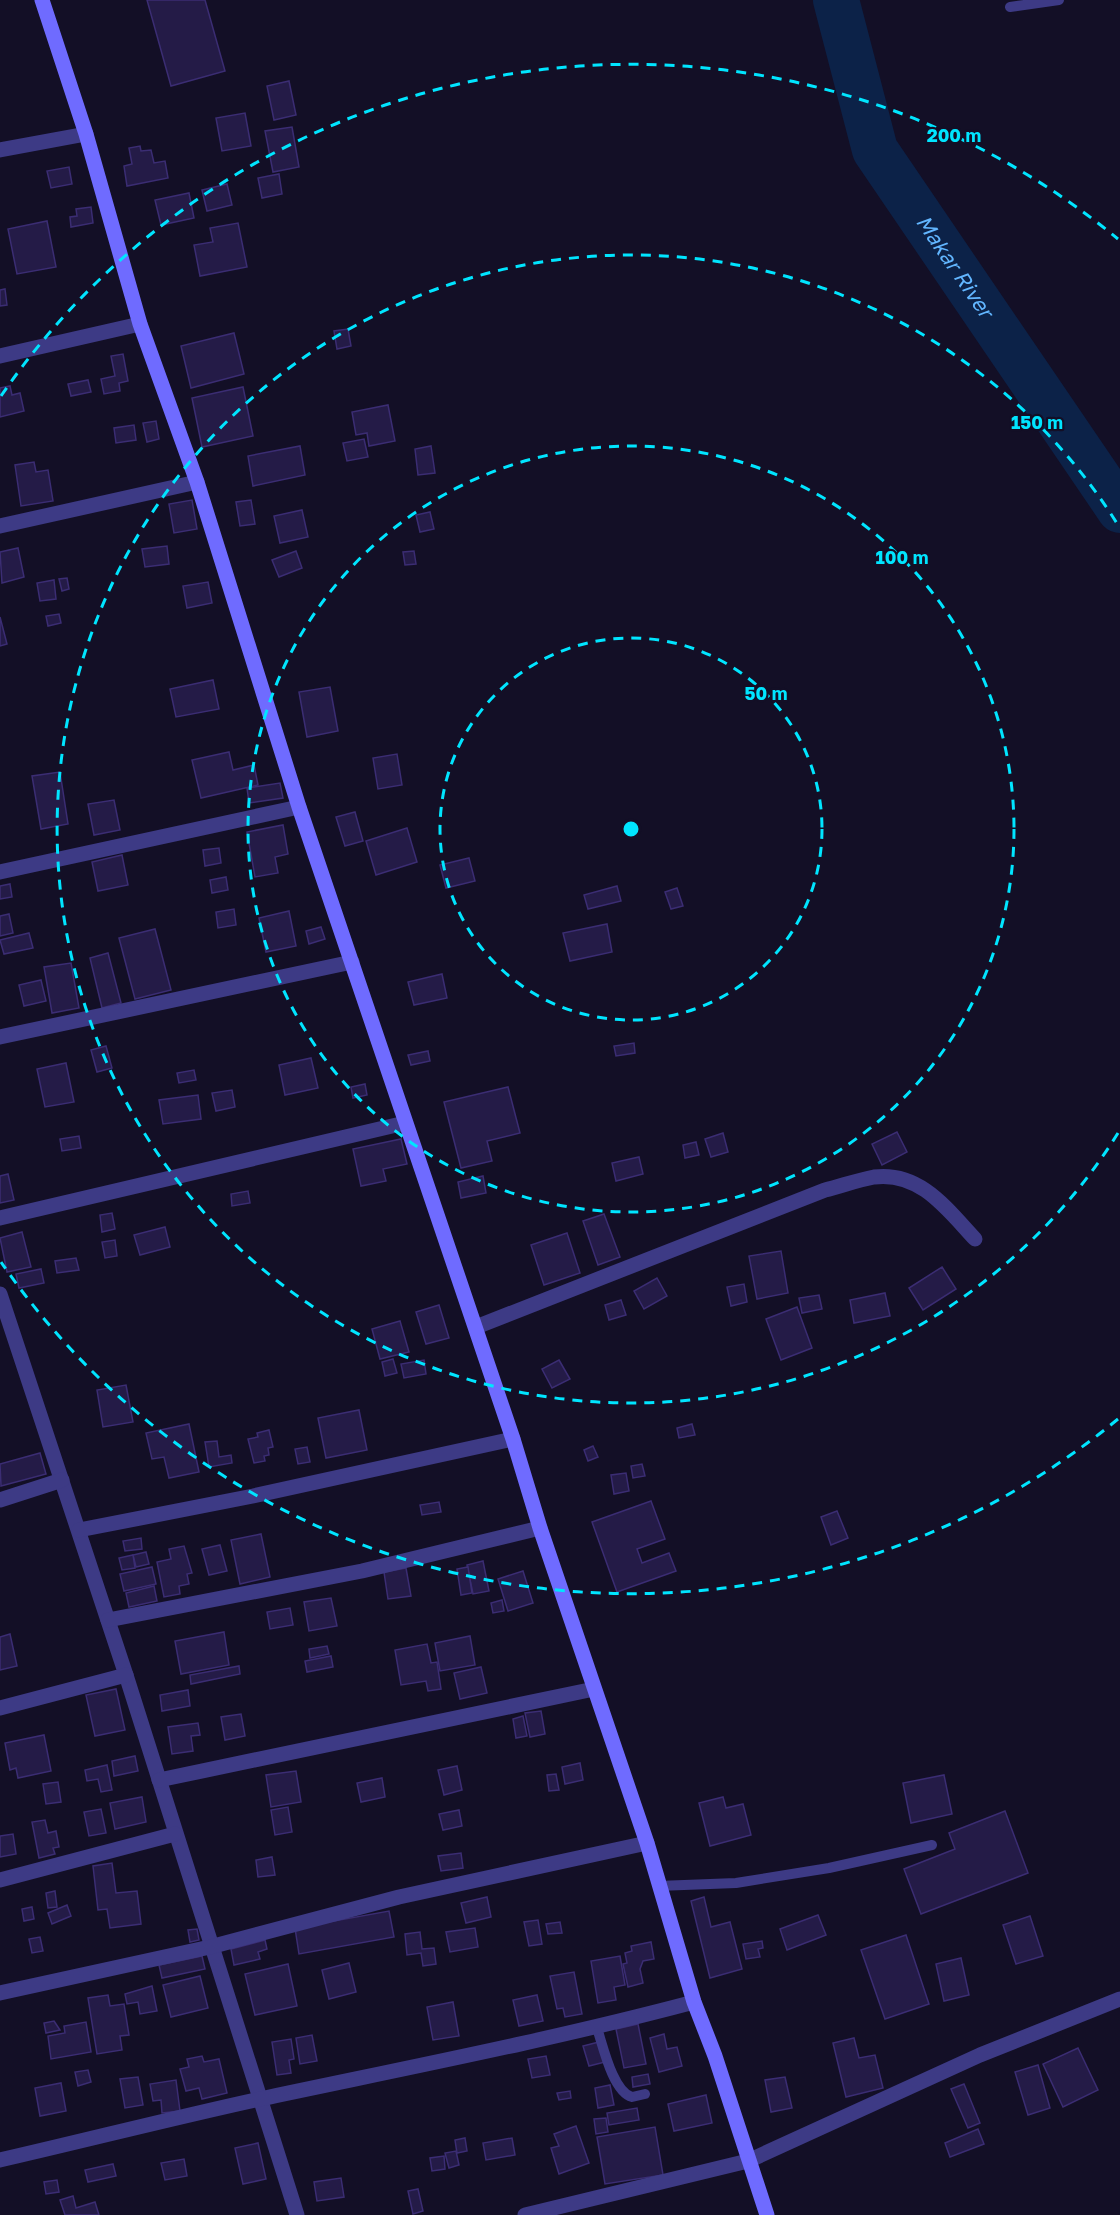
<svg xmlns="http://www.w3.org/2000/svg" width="1120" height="2215" viewBox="0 0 1120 2215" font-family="'Golos Text',sans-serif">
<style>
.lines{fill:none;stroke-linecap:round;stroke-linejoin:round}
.river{stroke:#0c2248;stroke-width:46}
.building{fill:#241b47;stroke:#3b2d73;stroke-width:1.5}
.lane{stroke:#3d3a85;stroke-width:10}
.street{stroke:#3d3a85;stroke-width:15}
.secondary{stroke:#6f6bff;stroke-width:15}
.ring{fill:none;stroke:#00e5ff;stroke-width:3;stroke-dasharray:10 8}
.labels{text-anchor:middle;stroke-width:4.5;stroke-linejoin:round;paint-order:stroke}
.water-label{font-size:21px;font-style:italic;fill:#62b6ff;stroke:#130f26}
.centre{fill:#00e5ff;stroke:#130f26;stroke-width:3}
.ring-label{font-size:18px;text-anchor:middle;font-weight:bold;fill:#00e5ff;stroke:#130f26;stroke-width:4.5;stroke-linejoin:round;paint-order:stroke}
</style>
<rect width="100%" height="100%" fill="#130f26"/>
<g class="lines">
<path class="river" id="s1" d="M836,0l39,150 245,360"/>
</g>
<g class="building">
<path d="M147,0h58l20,71 -54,15z"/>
<path d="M289,81l7,34 -22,5 -7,-34z"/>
<path d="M245,113l6,33 -29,5 -6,-33z"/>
<path d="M292,127l7,40 -26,5 -8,-41z"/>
<path d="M140,146l1,5 10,-1 3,13 11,-2 3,17 -41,8 -3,-20 8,-2 -3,-16z"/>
<path d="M69,167l3,17 -21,4 -4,-17z"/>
<path d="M279,174l3,20 -20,4 -4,-20z"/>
<path d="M227,184l5,21 -25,6 -5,-21z"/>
<path d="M189,193l5,25 -33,7 -6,-25z"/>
<path d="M91,207l2,16 -22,4 -1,-10 7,-1 -1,-7z"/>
<path d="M47,221l9,46 -39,7 -9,-45z"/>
<path d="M238,223l9,44 -47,9 -6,-31 19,-3 -3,-14z"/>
<path d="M5,289l2,16 -7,1v-16z"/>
<path d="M348,329l3,17 -14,3 -3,-18z"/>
<path d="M234,333l10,41 -53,14 -10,-42z"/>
<path d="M123,354l5,27 -9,2 1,8 -16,3 -3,-15 14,-3 -4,-20z"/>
<path d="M88,380l3,12 -20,4 -3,-12z"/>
<path d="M10,386l2,9 8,-2 4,18 -24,6v-29z"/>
<path d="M243,387l10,49 -51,11 -10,-49z"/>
<path d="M388,405l7,36 -26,5 -2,-13 -11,2 -4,-23z"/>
<path d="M156,421l3,18 -12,3 -4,-19z"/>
<path d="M134,425l2,15 -20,3 -2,-15z"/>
<path d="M364,439l4,18 -21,4 -4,-18z"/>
<path d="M300,446l5,29 -52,11 -5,-30z"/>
<path d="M431,446l4,27 -17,2 -3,-26z"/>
<path d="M34,462l2,10 12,-2 5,31 -32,5 -6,-41z"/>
<path d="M192,500l5,29 -23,4 -5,-29z"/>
<path d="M251,500l4,24 -15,2 -4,-24z"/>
<path d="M302,510l6,27 -28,6 -6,-27z"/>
<path d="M430,512l4,17 -14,3 -4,-17z"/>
<path d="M167,546l2,18 -24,3 -3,-18z"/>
<path d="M18,548l6,29 -22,6 -2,-31z"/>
<path d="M296,551l6,17 -23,9 -7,-17z"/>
<path d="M414,551l2,13 -11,1 -2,-13z"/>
<path d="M67,578l2,11 -7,2 -3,-12z"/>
<path d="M54,580l2,19 -16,2 -3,-18z"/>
<path d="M208,582l4,21 -25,5 -4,-22z"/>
<path d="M59,614l2,9 -13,3 -2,-10z"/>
<path d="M0,617l7,27 -7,2z"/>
<path d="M213,680l6,29 -43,8 -6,-28z"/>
<path d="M330,687l8,44 -31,6 -8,-45z"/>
<path d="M229,752l4,18 21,-5 4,20 -57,13 -9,-38z"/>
<path d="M397,754l5,31 -24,4 -5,-31z"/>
<path d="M60,772l8,52 -27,5 -9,-53z"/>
<path d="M280,783l3,15 -34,5 -2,-15z"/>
<path d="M114,800l6,30 -26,5 -6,-31z"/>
<path d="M355,812l8,29 -18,5 -9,-29z"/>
<path d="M283,825l5,29 -13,3 3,16 -23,4 -8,-45z"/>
<path d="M407,828l10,34 -41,13 -10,-34z"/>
<path d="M219,848l2,15 -16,3 -2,-16z"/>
<path d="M122,855l6,30 -30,6 -6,-29z"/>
<path d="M469,858l6,23 -29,7 -6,-23z"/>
<path d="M226,877l2,13 -16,3 -2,-13z"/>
<path d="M10,884l2,13 -12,2v-13z"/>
<path d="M617,886l4,15 -33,8 -4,-14z"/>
<path d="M677,888l6,18 -12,3 -6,-17z"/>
<path d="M234,909l2,16 -18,3 -2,-16z"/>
<path d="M289,911l7,35 -30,6 -7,-34z"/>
<path d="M9,914l4,19 -13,3v-20z"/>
<path d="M607,924l5,28 -42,9 -7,-28z"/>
<path d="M321,927l4,12 -16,5 -3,-13z"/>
<path d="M155,929l16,61 -36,9 -16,-61z"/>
<path d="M29,933l4,15 -29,6 -4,-14z"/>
<path d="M108,953l13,50 -19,5 -12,-50z"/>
<path d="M71,963l8,45 -27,5 -8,-46z"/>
<path d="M442,974l5,24 -33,7 -6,-23z"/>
<path d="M41,980l5,21 -22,5 -5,-21z"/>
<path d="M634,1043l1,10 -19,3 -2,-10z"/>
<path d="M106,1046l6,22 -15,4 -6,-22z"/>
<path d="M428,1051l2,10 -19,4 -3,-10z"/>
<path d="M311,1058l7,30 -33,7 -6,-30z"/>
<path d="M66,1063l8,39 -29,5 -8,-38z"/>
<path d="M194,1070l2,10 -17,3 -2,-10z"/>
<path d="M365,1084l2,11 -14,3 -2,-11z"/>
<path d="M508,1087l12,46 -33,8 5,20 -31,7 -17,-66z"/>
<path d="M232,1090l3,17 -19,4 -4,-18z"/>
<path d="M198,1095l3,24 -38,5 -4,-24z"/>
<path d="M897,1132l10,20 -25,13 -10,-21z"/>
<path d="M723,1133l5,19 -17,5 -6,-18z"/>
<path d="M79,1136l2,12 -19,3 -2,-12z"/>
<path d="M401,1139l6,25 -24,5 3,12 -25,5 -8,-37z"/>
<path d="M696,1142l3,13 -14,3 -2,-13z"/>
<path d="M639,1157l4,17 -27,7 -4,-18z"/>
<path d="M8,1174l6,26 -14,3v-27z"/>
<path d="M483,1176l3,17 -25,5 -3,-16z"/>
<path d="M248,1191l2,12 -18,3 -1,-12z"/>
<path d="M112,1213l3,16 -13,3 -2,-17z"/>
<path d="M604,1214l16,43 -22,8 -15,-44z"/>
<path d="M165,1227l5,20 -30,8 -6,-20z"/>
<path d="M22,1232l9,35 -24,5 -7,-34z"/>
<path d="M567,1233l13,40 -36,12 -13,-40z"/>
<path d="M115,1240l2,16 -12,2 -3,-16z"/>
<path d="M781,1251l7,42 -31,6 -8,-43z"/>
<path d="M76,1258l3,12 -22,3 -2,-12z"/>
<path d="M942,1267l14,22 -33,21 -14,-22z"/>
<path d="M41,1269l3,14 -25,5 -3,-14z"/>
<path d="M657,1278l10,18 -23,13 -10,-18z"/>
<path d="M744,1284l3,18 -16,4 -4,-19z"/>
<path d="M885,1293l5,23 -36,7 -4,-23z"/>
<path d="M819,1295l3,14 -20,4 -3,-15z"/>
<path d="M621,1300l5,15 -17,5 -4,-15z"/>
<path d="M439,1305l10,33 -23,6 -10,-32z"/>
<path d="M797,1307l15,41 -31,12 -15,-41z"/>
<path d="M400,1321l9,31 -29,7 -8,-30z"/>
<path d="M393,1359l4,14 -12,3 -3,-14z"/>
<path d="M424,1360l2,14 -22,4 -3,-14z"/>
<path d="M559,1360l11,19 -18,9 -10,-19z"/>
<path d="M126,1385l7,37 -30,5 -6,-37z"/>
<path d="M359,1410l8,40 -41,8 -8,-40z"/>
<path d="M189,1424l10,48 -30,6 -5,-21 -12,2 -6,-26z"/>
<path d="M692,1424l3,11 -16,3 -2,-10z"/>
<path d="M269,1430l4,17 -5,1 1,7 -5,1 1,5 -11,2 -6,-24 10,-2 -1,-4z"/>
<path d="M217,1441l2,16 12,-2 1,8 -23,4 -4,-25z"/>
<path d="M593,1446l5,11 -10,4 -4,-11z"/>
<path d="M307,1447l3,15 -12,2 -3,-15z"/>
<path d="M40,1453l6,21 -45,12 -1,-22z"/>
<path d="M642,1464l3,12 -12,2 -2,-12z"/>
<path d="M626,1473l3,18 -15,3 -3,-19z"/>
<path d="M651,1501l14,38 -28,10 5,14 27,-10 7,18 -59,21 -25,-70z"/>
<path d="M439,1502l2,10 -19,3 -2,-10z"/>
<path d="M837,1511l11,27 -17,7 -10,-28z"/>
<path d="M261,1534l9,43 -30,7 -9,-44z"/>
<path d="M141,1538l1,11 -17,2 -2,-10z"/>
<path d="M220,1545l7,26 -18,4 -7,-26z"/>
<path d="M184,1546l8,27 -5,1 2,10 -10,2 1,8 -16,3 -7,-35 14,-3 -2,-10z"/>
<path d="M146,1552l3,12 -13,3 -3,-12z"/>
<path d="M133,1555l2,13 -13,2 -3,-12z"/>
<path d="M483,1561l6,30 -16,3 -6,-29z"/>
<path d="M152,1567l4,17 -32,7 -4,-17z"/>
<path d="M468,1567l4,26 -11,2 -4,-26z"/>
<path d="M406,1568l5,28 -23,3 -4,-27z"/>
<path d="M523,1571l10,32 -25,8 -10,-32z"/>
<path d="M154,1586l3,15 -28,6 -3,-14z"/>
<path d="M331,1598l6,28 -28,5 -5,-29z"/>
<path d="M502,1600l2,11 -11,2 -2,-10z"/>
<path d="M290,1608l3,17 -23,4 -3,-17z"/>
<path d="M224,1632l5,33 -48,9 -6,-33z"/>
<path d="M10,1634l7,32 -17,4v-33z"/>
<path d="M470,1636l5,29 -35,6 -5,-28z"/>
<path d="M427,1644l4,19 6,-1 4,27 -13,2 -2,-10 -25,4 -6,-35z"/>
<path d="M327,1646l2,8 -19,4 -1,-9z"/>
<path d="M331,1656l2,11 -26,5 -2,-11z"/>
<path d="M239,1666l1,8 -49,10 -1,-9z"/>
<path d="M481,1667l6,26 -27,6 -6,-26z"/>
<path d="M116,1689l9,41 -30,6 -9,-41z"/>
<path d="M188,1690l2,16 -28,5 -2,-16z"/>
<path d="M541,1711l4,23 -15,3 -5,-24z"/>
<path d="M241,1714l4,22 -20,4 -4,-23z"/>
<path d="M523,1716l4,20 -11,2 -3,-19z"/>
<path d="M198,1723l2,12 -9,1 2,15 -21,3 -4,-27z"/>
<path d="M44,1735l7,36 -33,7 -2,-10 -6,2 -5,-27z"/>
<path d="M135,1756l3,15 -24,5 -2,-15z"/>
<path d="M580,1763l3,17 -18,4 -3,-17z"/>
<path d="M107,1765l5,25 -11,2 -3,-13 -11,2 -2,-11z"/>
<path d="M457,1766l5,24 -18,5 -6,-25z"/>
<path d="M296,1771l5,31 -30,5 -5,-32z"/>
<path d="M556,1774l3,16 -10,1 -2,-16z"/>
<path d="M944,1775l8,39 -41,9 -8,-40z"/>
<path d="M382,1778l3,19 -24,5 -4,-19z"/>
<path d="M58,1782l3,20 -15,2 -3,-20z"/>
<path d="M142,1797l4,25 -31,7 -5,-26z"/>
<path d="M723,1797l3,11 17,-4 8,31 -41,11 -11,-43z"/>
<path d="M288,1807l4,25 -17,3 -4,-25z"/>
<path d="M101,1809l5,24 -17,3 -5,-24z"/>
<path d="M459,1810l3,16 -19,4 -4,-16z"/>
<path d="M1005,1811l23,62 -107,41 -17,-45 51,-20 -6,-16z"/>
<path d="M45,1820l3,13 8,-2 3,16 -6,1 2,6 -16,4 -7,-36z"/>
<path d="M13,1834l3,20 -16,3v-21z"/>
<path d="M461,1853l2,15 -22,3 -3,-15z"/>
<path d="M272,1857l3,18 -17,2 -2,-17z"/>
<path d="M112,1863l4,30 21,-2 4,33 -31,4 -3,-19 -9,1 -5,-44z"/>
<path d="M55,1891l2,16 -9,1 -2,-15z"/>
<path d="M487,1897l4,20 -25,6 -5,-20z"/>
<path d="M704,1897l7,30 19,-5 12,47 -32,9 -19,-77z"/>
<path d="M67,1905l4,11 -19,8 -4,-11z"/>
<path d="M32,1907l2,12 -10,2 -2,-12z"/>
<path d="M389,1911l5,26 -95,17 -4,-26z"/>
<path d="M818,1915l8,20 -39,15 -7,-21z"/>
<path d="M1030,1916l13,40 -27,8 -13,-39z"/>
<path d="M538,1920l4,24 -13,2 -5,-24z"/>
<path d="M560,1922l2,11 -14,1 -2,-10z"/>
<path d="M475,1928l3,19 -28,5 -4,-20z"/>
<path d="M197,1929l2,11 -9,2 -2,-12z"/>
<path d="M420,1932l2,17 12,-1 2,16 -13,2 -2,-13 -14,2 -2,-21z"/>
<path d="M906,1935l23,69 -44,15 -24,-69z"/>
<path d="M40,1937l3,14 -11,2 -3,-14z"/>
<path d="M265,1940l2,9 -9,3 2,7 -26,6 -3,-16z"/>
<path d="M762,1941l1,7 -5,1 2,8 -14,2 -3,-15z"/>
<path d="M651,1942l3,17 -11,2 -3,8 3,14 -15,4 -5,-23 4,-1 -2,-10 7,-2 -1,-5z"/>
<path d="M202,1956l3,13 -43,9 -3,-13z"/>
<path d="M620,1956l5,29 -11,2 2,13 -18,3 -7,-42z"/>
<path d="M961,1958l8,37 -25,6 -8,-37z"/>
<path d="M349,1963l7,29 -27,7 -7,-29z"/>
<path d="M288,1964l9,42 -42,9 -10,-41z"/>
<path d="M574,1972l8,42 -17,3 -2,-9 -6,1 -7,-33z"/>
<path d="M200,1976l8,32 -37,9 -8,-32z"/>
<path d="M152,1986l5,25 -17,3 -2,-12 -11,2 -2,-10z"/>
<path d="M108,1995l2,11 14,-2 5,31 -9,1 2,14 -25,4 -9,-56z"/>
<path d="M537,1995l6,26 -24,5 -6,-26z"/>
<path d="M453,2002l6,34 -26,4 -6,-33z"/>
<path d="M54,2021l6,9 -14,3 -2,-10z"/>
<path d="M86,2022l5,30 -40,7 -3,-23 17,-3 -1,-7z"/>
<path d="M638,2024l8,40 -22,4 -8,-39z"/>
<path d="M664,2034l3,15 10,-2 5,19 -23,6 -9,-34z"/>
<path d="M312,2035l5,26 -17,3 -4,-26z"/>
<path d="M854,2038l5,20 16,-3 8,33 -37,9 -13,-54z"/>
<path d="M291,2039l3,20 -5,1 2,13 -14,2 -5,-33z"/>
<path d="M599,2042l6,20 -16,4 -6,-20z"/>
<path d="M1078,2048l20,42 -35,17 -20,-43z"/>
<path d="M202,2056l2,6 15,-3 8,34 -25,6 -3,-11 -13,3 -6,-22 9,-2 -2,-8z"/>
<path d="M546,2056l4,19 -18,3 -4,-19z"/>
<path d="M1038,2065l12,43 -22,7 -13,-43z"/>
<path d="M88,2070l3,12 -13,4 -3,-14z"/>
<path d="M648,2074l2,10 -17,3 -1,-10z"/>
<path d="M138,2077l5,28 -18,3 -5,-29z"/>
<path d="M785,2077l7,31 -21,4 -6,-32z"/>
<path d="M176,2080l4,31 -18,2 -1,-13 -8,1 -3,-17z"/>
<path d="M61,2083l5,28 -26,5 -5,-28z"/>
<path d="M964,2084l16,39 -12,5 -17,-39z"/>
<path d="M610,2085l4,20 -16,3 -3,-20z"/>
<path d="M570,2091l1,7 -12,2 -2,-7z"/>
<path d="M706,2095l6,28 -38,8 -6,-27z"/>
<path d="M637,2108l2,12 -30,5 -2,-12z"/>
<path d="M606,2118l2,14 -12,2 -2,-15z"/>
<path d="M576,2126l13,37 -30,11 -8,-26 8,-2 -5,-12z"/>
<path d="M655,2127l8,48 -58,9 -8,-47z"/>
<path d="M978,2129l6,15 -34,13 -5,-14z"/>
<path d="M465,2138l2,13 -10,2 -2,-13z"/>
<path d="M512,2138l3,17 -29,5 -3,-17z"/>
<path d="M258,2143l8,36 -23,5 -8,-36z"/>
<path d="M456,2151l3,14 -10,3 -4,-15z"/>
<path d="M444,2156l1,13 -13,2 -2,-13z"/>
<path d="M184,2159l3,17 -22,4 -4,-17z"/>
<path d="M113,2164l3,12 -28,6 -3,-12z"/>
<path d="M341,2178l3,19 -27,4 -3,-19z"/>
<path d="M57,2180l2,12 -13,2 -2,-12z"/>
<path d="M418,2189l5,22 -10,3 -5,-23z"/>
<path d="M73,2196l3,12 19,-6 4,13h-34l-5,-15z"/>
</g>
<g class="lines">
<g class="lane">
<path d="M1010,7l49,-7"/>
<path d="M658,1886l78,-3 93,-15 103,-23"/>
<path d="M597,2028c6,18 16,64 35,69l13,-3"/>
</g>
<g class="street">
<path d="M0,150l86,-16"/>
<path d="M0,356l140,-32"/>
<path d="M0,526l197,-44"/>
<path d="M0,872l299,-65"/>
<path d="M0,1037l352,-75"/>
<path d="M0,1218l405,-95"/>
<path d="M0,1294l126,381 171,540"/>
<path d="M476,1327l349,-137c16,-4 33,-10 49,-13 46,-6 73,32 101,62"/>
<path d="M0,1500l62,-20"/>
<path d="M79,1530l174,-34 260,-57"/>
<path d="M108,1620l254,-49 178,-43"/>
<path d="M0,1708l126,-33"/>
<path d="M159,1780l435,-91"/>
<path d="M0,1880l175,-46"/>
<path d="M0,1993l210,-46 189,-50 248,-54"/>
<path d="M0,2160c87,-20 173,-42 260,-61 146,-31 291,-59 434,-97"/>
<path d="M525,2215l223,-54 232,-106 140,-56"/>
</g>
<path class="secondary" d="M42,0l44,134 54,190 57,158 102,325 214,632 27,89 107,315 47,159 21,54 52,159"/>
</g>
<g class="ring">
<circle cx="631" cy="829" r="191"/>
<circle cx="631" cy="829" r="383"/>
<path d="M1118 1133A574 574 0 1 1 1118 525"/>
<path d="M1118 1419A765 765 0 0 1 1 1262M1 396A765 765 0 0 1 1118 239"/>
</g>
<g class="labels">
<g class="water-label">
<text dy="7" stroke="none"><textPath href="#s1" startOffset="296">Makar River</textPath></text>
</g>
</g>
<circle cx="631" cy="829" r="9" class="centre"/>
<g class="ring-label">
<text x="954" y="142">200 m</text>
<text x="1037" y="429">150 m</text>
<text x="902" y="564">100 m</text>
<text x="766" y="700">50 m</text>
</g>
</svg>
